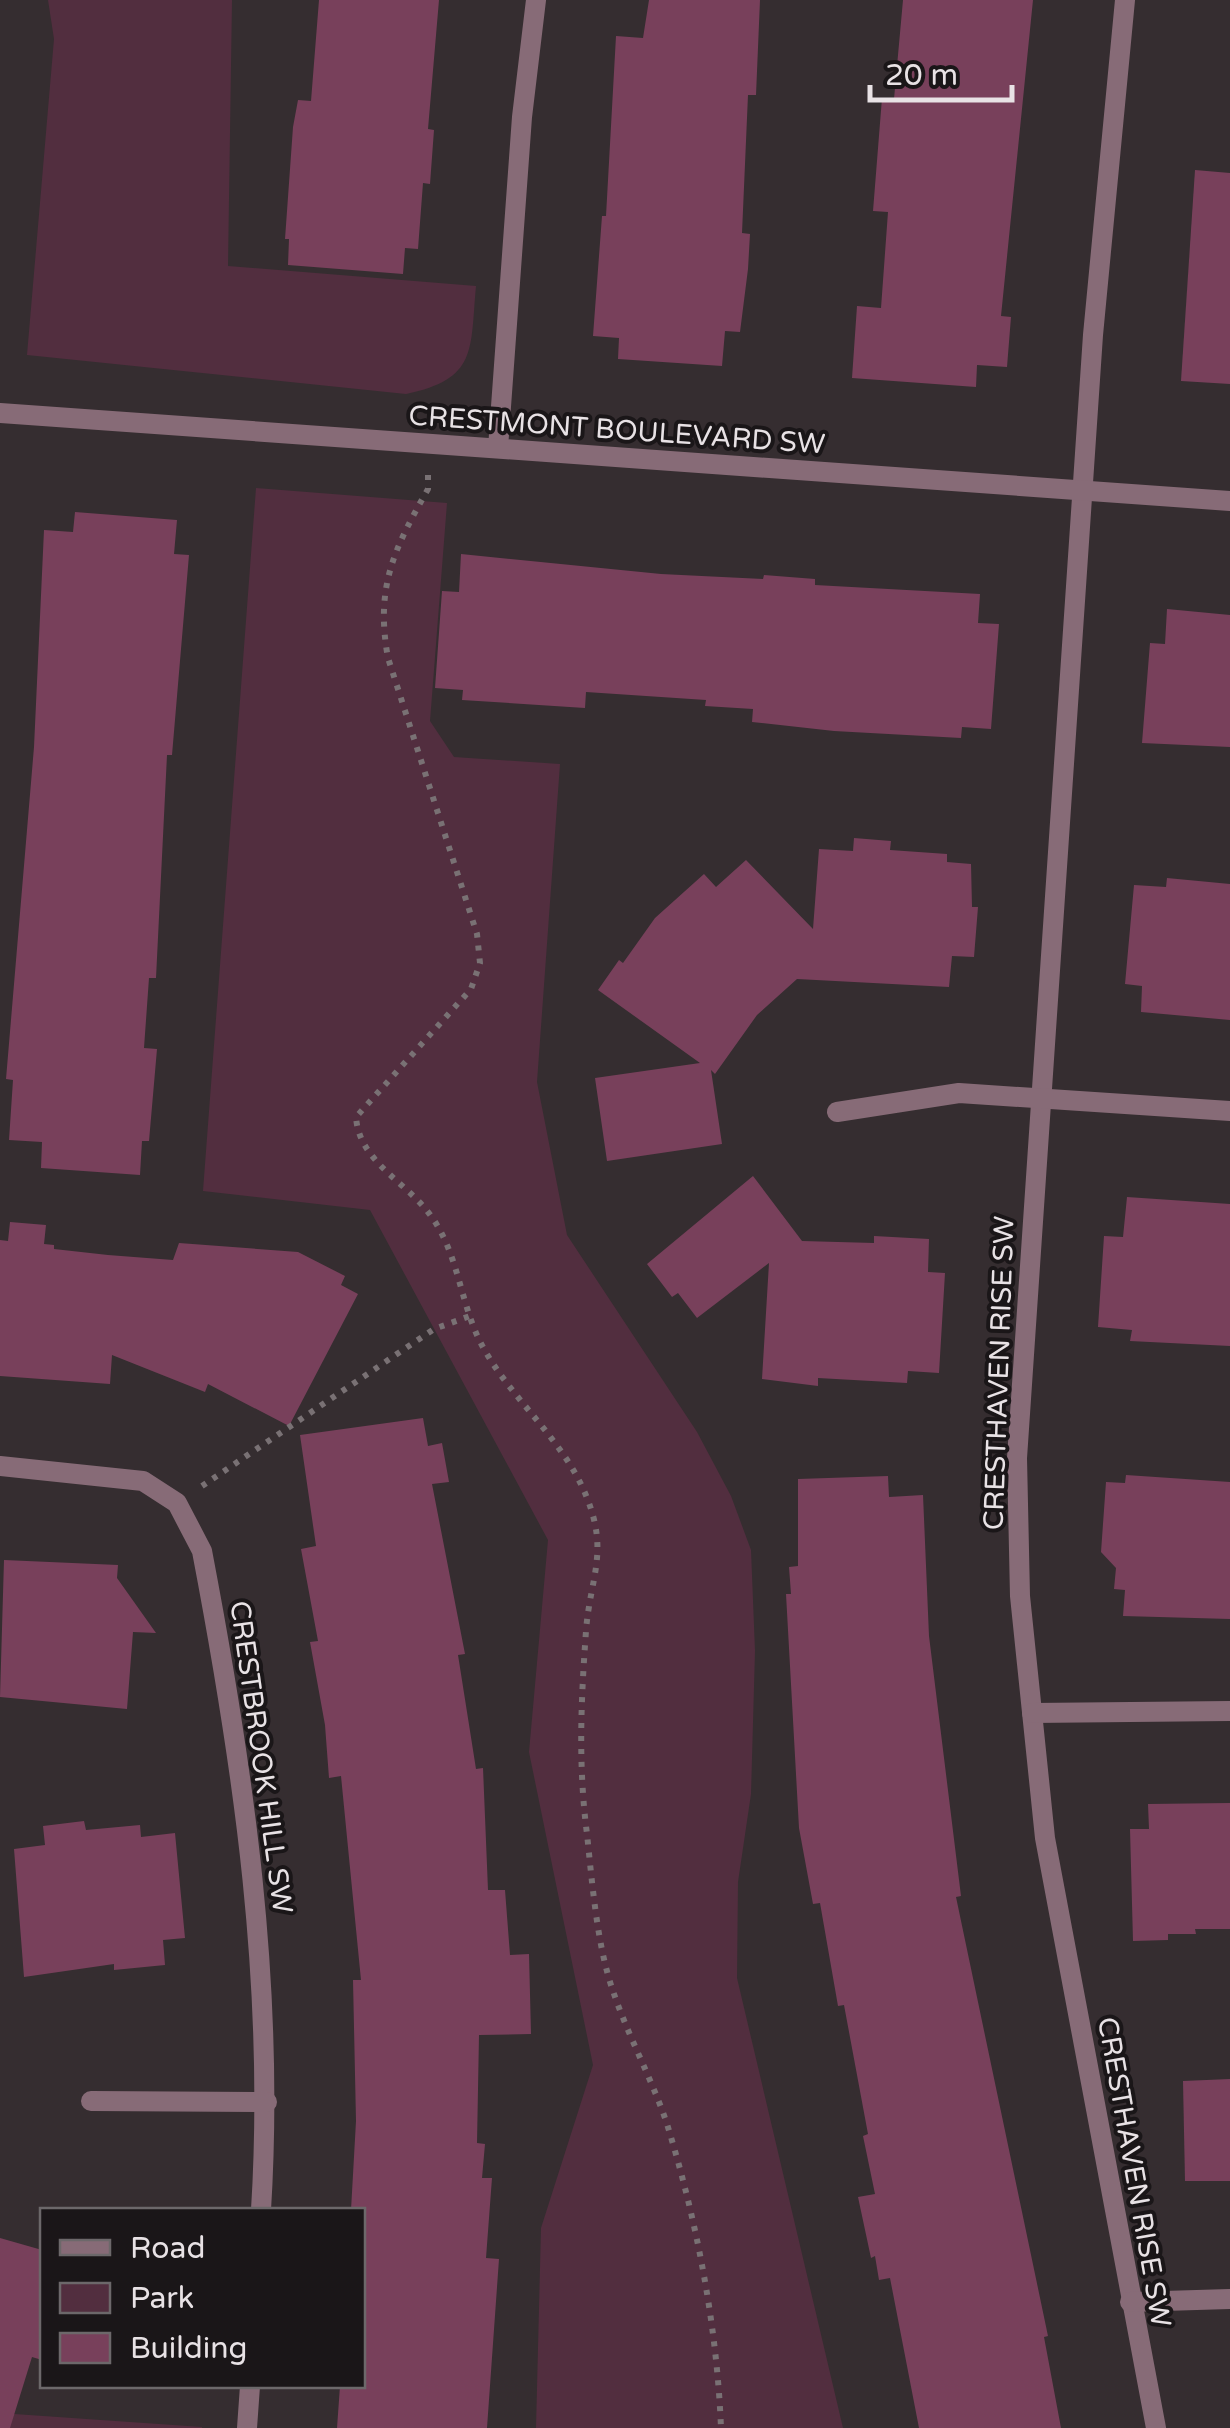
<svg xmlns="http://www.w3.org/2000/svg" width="1230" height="2428" viewBox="0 0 1230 2428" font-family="'Varela Round',sans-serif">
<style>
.green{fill:#522e3f}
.building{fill:#78405b}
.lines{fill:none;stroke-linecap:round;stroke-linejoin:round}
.path{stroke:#797174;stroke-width:6;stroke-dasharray:5 8;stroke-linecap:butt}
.minor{stroke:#876b77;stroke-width:20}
.tertiary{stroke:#876b77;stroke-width:20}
.labels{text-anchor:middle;stroke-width:8;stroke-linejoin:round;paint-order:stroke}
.street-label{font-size:28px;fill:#e8e2e5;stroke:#1a1618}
</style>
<rect width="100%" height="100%" fill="#352d30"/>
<g class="green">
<path d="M48,0h184l-4,266 248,20c-6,64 2,93 -70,108l-379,-39 27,-316z"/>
<path d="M256,488l191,15 -17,218 24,36 106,7 -23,318 30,153 130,197 34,64 20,54 4,101 -4,143 -13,88 -1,96 106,450h-307l5,-200 52,-163 -64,-313 19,-212 -178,-330 -167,-19z"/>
<path d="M0,2413l202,14v1h-202z"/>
</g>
<g class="building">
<path d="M319,0h120l-11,129 6,1 -4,54 -7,-1 -5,66 -13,-1 -2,26 -115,-9 1,-26h-4l8,-112 5,-27 13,1z"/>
<path d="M649,0h111l-4,95h-8l-6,138 8,1 -2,35 -8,63 -15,-1 -3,35 -104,-7 1,-21 -26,-2 9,-120h4l10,-180 27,2z"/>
<path d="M903,0h130l-32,316 10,1 -4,50 -30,-2 -1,22 -124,-9 5,-72 24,2 7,-96 -15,-1 9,-113 12,1z"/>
<path d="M1195,170l35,3v211l-49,-3z"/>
<path d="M75,512l102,8 -3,34 15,1 -17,200h-5l-11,223h-7l-5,70 13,1 -8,92h-7l-2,34 -99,-7 1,-26 -33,-2 4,-60 -7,-1 28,-332 10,-217 29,2z"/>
<path d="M461,554l200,20 102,5 1,-4 51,4v6l165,9 -2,29 21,1 -8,105 -29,-2 -1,11 -127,-7 -82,-9 1,-13 -48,-3 1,-6 -120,-8 -1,16 -123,-8 1,-10 -28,-2 7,-97 17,1z"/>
<path d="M1167,609l63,6v132l-88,-4 8,-100 15,1z"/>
<path d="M854,838l37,3 -1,9 57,4v8l24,2 1,43h6l-4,50 -22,-1 -3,31 -152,-8 -40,36 -42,59 -4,-4 11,74 -115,17 -12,-83 105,-15 -102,-73 21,-30 4,3 32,-45 49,-44 12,13 30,-27 67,69 6,-80 34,2z"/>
<path d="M1167,878l63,6v136l-89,-8 1,-26 -17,-2 9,-99 32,2z"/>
<path d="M753,1176l49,65 72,2v-7l55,3 -1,33 17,1 -6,100 -31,-2 -1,12 -89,-5v8l-56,-7 7,-116 -72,55 -19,-25 -6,4 -25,-33z"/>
<path d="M1127,1197l103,7v142l-100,-5 2,-11 -34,-3 6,-91 19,1z"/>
<path d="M10,1222l36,3 -2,19 10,1v4l54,6 65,5 6,-17 119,9 47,24 -4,9 17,9 -69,132 -81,-42 -3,8 -93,-37 -2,29 -110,-8v-136l8,1z"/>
<path d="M423,1418l5,28 14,-3 7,39 -17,2 33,170 -7,1 18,114 7,-1 5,122h17l5,65 19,-1 2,80 -52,1 -2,108 8,1 -3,34h10l-6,80 13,1 -12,169h-150l3,-42h22v-176h-11l5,-89 -3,-141h8l-20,-204 -12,2 -4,-53 -15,-83 8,-1 -17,-92 15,-3 -16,-111z"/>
<path d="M1126,1475l104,7v137l-107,-3 2,-26 -11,-1 2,-21 -15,-16 5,-70 19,1z"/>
<path d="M888,1476l1,21 34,-2 6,141 32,260 -5,1 92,439 -4,1 17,91h-142l-29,-150 -11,2 -4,-24 -4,2 -13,-61 17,-3 -12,-58 5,-2 -24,-129 -6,1 -18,-103 -7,1 -14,-76 -13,-234h5l-2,-27 9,-1v-87z"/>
<path d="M4,1560l114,5 -1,13 39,55 -23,-1 -6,77 -127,-12z"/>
<path d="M1230,1803v126h-35l1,5h-28v6l-35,1 -3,-112h19l-1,-25z"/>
<path d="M84,1821l2,9 54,-5 1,12 34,-4 10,105 -22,2 2,25 -51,5v-6l-90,13 -10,-128 31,-4 -2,-19z"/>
<path d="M1230,2079v102h-45l-2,-100z"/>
<path d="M0,2238l42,12v110l-10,-3 -22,71h-10z"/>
</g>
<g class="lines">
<g class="path">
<path d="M428,475v14c-34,60 -53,98 -40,169l89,276 3,29 -9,26 -115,128c3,45 51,65 75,99 29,40 29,91 53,133 29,52 81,92 103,149 22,55 3,80 -1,133 -5,69 -8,134 1,203 5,47 10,112 26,157 15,45 39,88 54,133 30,97 50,203 54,304"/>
<path d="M202,1486l232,-157 36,-13"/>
</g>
<g class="minor">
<path d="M1125,0l-32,335 -76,1123 3,138 25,242 111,590"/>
<path d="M498,448l24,-331 14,-117"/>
<path d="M837,1112l122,-19 271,18"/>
<path d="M0,1466l143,15 34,22 25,48c42,220 73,436 59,659"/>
<path d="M1032,1713l198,-2"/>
<path d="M91,2101l176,1"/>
<path d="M1130,2302l100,-3"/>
<path d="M247,2428l3,-42"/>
</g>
<path class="tertiary" d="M0,413l1230,88"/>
</g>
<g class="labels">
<g class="street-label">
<text transform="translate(617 429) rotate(4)" y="10">CRESTMONT BOULEVARD SW</text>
<text transform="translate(998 1373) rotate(-88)" y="10">CRESTHAVEN RISE SW</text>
<text transform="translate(262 1757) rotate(82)" y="10">CRESTBROOK HILL SW</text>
<text transform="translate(1135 2172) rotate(80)" y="10">CRESTHAVEN RISE SW</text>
</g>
</g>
<rect x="40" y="2208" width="325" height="180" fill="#1a1618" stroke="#6c686a" stroke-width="2.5"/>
<rect x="60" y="2240" width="50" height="15" fill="#876b77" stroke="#6c686a" stroke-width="2.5"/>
<text x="130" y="2258" font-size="30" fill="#e8e2e5">Road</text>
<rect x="60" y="2283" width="50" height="30" fill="#522e3f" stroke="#6c686a" stroke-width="2.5"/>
<text x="130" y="2308" font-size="30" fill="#e8e2e5">Park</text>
<rect x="60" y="2333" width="50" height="30" fill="#78405b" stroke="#6c686a" stroke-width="2.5"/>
<text x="130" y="2358" font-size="30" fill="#e8e2e5">Building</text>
<path d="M870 85v15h142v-15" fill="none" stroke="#e8e2e5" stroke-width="5"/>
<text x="885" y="85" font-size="30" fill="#e8e2e5" stroke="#1a1618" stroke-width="8" paint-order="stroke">20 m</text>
</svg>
